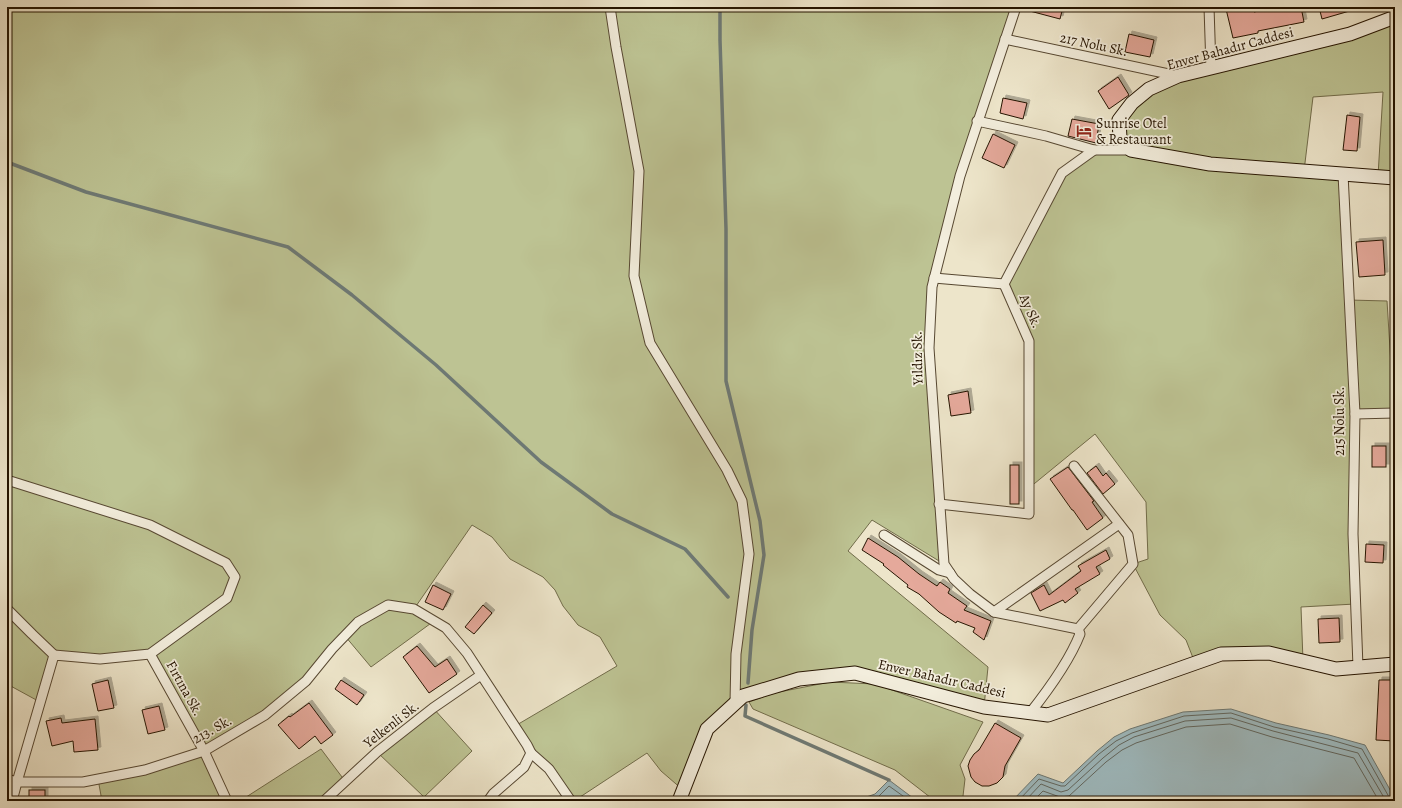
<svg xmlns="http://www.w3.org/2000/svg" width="1402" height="808" viewBox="0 0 1402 808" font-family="Alegreya,serif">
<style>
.green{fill:#bdc393;stroke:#716c4a}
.water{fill:#9fbcc2;stroke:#6e7974}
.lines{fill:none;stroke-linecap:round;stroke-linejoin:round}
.shore{stroke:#626861;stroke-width:1}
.stream{stroke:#6e7974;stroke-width:3.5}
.building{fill:#e5a99b;stroke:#251400;filter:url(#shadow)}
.lane-casing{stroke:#574832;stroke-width:6}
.street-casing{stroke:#574832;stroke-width:11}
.secondary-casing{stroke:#251400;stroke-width:15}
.lane{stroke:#f3eedd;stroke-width:4.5}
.street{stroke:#f3eedd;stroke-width:9}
.secondary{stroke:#f3eedd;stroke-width:13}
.labels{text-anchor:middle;stroke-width:3.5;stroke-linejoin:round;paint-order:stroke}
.street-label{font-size:14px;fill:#251400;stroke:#f3eedd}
.poi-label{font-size:14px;fill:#251400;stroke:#f3eedd;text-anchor:start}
</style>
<defs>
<filter id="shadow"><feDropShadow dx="3" dy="-3" stdDeviation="0" flood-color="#0004"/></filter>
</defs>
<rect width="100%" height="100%" fill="#ede5ca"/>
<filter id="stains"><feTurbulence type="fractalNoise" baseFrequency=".005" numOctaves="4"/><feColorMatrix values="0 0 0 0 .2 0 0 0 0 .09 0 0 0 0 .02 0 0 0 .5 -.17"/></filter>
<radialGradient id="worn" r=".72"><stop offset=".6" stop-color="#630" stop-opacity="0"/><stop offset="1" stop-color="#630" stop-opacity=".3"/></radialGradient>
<g class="green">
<path d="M7,7h1009l-39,114 -45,166 -3,61 15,216 -72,-44 -24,31 140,116 -4,40 -129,-34 -112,23 -36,33 -24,61 -22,-19 -14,-18 -73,48 -59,-75 102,-60 -17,-29 -22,-12 -15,-19 -8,-16 -12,-13 -33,-18 -18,-22 -20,-12 -58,84 20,12 -63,46 -26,-31 -80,79 -61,36 23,50h-125l-4,-22 106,-27 -54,-98 -96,1 -14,47 -33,-18z"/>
<path d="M1395,17v161l-17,-2 5,-84 -70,5 -9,74 39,3 6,126 38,1 7,112 -39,1v190l-54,3 2,54 -35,-8 -73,10 -9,-23 -26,-25 -27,-51 15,-5 -2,-57 -51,-68 -66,54v-147l-25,-57 58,-111 32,-23h37l-12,-30 30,-31z"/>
<path d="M830,682l45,2 108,38 -23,43 5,14 -2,17 3,5h-31l-40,-31 -142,-61 -4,-7 25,-9z"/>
<path d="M433,708l39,43 -48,46 -47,-45z"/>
<path d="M321,749l24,32 -21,20h-84z"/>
</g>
<g class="water">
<path d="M1231,709l45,14 53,12 36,10 28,50h2v6h-383l26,-27 25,9 34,-32 17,-14 16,-8 53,-17z"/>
<path d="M889,780l28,21h-62l20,-7z"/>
</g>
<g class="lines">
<g class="shore">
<path d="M868,801l9,-3 12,-12 21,15"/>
<path d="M1018,801l21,-22 22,7h4l34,-32 17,-13 16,-8 52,-17 47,-3 43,14 54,12 34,10 27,48 6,2"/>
<path d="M1025,801l16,-17 20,8 7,-2 35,-32 16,-13 15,-8 51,-16 46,-3 42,13 85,22 28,48"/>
<path d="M1033,801l10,-10 17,6 9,-1 37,-34 16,-12 14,-7 50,-16 44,-3 42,13 82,21 25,43"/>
</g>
<g class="stream">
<path d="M720,7v33l6,189v152l34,140 4,34 -12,75 -4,53"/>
<path d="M7,162l79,30 202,55 64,48 84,70 105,97 71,52 73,35 43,48"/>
<path d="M746,705l-1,11 144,64"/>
</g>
</g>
<g class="building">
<path d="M1026,7h37l-3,12 -34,-9z"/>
<path d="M1236,7h17l1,5 24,-5h23l3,15 -46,9v2l-25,5 -7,-29z"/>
<path d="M1319,7h34v3l-31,9z"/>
<path d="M1129,34l25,6 -4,17 -25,-5z"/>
<path d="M1118,77l11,18 -20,14 -11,-18z"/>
<path d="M1003,98l24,5 -4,16 -23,-6z"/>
<path d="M1347,115l13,2 -3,34 -14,-1z"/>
<path d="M1072,119l27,5 -3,19 -28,-7z"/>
<path d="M993,134l22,11 -11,23 -22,-10z"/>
<path d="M1383,240l2,35 -26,2 -3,-35z"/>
<path d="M968,391l3,22 -20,3 -3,-21z"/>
<rect x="1372" y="446" width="14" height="21"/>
<rect x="1010" y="465" width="9" height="39"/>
<path d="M1096,466l7,10 3,-3 9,11 -12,10 -16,-21z"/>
<path d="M1068,467l26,34 -2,1 11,16 -16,12 -14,-20h-1l-22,-31z"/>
<path d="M868,538l30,19 21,17 18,12 3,-4 10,7 -2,4 19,13 -3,4 27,11 -7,19 -11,-8 2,-4 -18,-7 -1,2 -17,-11 -20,-18 -12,-7 1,-2 -25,-20 1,-1 -22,-14z"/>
<path d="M1366,544l18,1 -1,18 -18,-1z"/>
<path d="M1106,550l4,9 -14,8 4,7 -25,15 3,4 -13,10 -2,-3 -23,11 -9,-18 13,-8 5,10 32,-24 -3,-5z"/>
<path d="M433,585l18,9 -8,16 -18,-8z"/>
<path d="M483,605l9,8 -18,21 -9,-7z"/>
<path d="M1339,618l1,24 -21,1 -1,-24z"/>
<path d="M417,646l18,21 12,-8 10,15 -28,19 -26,-36z"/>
<path d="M108,680l6,28 -16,3 -6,-27z"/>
<path d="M341,680l23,15 -7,10 -22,-16z"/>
<path d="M1379,680h16v61l-19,-1z"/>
<path d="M309,703l24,32 -12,9 -6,-8 -16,13 -21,-24 11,-9 1,1z"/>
<path d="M159,706l6,24 -17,4 -6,-24z"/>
<path d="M61,718l1,5 33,-4 3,31 -24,2 -1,-11 -21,5 -6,-25z"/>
<path d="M995,723l26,15 -16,28 -2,11 -6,6 -8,3h-7l-7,-4 -4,-5 -3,-11 2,-6 4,-6 5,-4z"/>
<rect x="29" y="790" width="16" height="11"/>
</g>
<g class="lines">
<g class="lane-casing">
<path id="lane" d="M1393,248h2"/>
</g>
<g class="street-casing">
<g id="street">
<path d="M610,7l6,40 23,124 -5,105 16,67 77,127 15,31 7,53 -13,100 -1,49"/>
<path d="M1016,7l-56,169 -28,111 -3,61 15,216 10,15 16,15 24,18 84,17"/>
<path d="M1209,7l2,61"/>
<path d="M1005,39l173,37"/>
<path d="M977,121l69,15 48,14h37"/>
<path d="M1343,174l12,240 -2,120 5,133"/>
<path d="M934,278l70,6"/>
<path d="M1004,284l58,-111 32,-23"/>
<path d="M1355,414l40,-1"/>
<path d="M1074,466l54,69 5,29 -55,65"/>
<path d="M7,480l143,45 76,38 9,14 -8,21 -77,56 -50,5 -46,-4 -37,127 -5,19"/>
<path d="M939,504l90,10v-173l-25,-57"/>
<path d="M884,535l55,35 11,3"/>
<path d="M7,609l25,25 22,21"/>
<path d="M994,612l125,-88"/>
<path d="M150,654l54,97 23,50"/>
<path d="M1030,713c19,-24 39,-51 50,-79l-2,-5"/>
<path d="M531,753l18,16 22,32"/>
<path d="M7,779l10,3h66l62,-12 59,-19 61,-36 41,-34 26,-32 26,-27 30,-17 26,4 32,19 21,25 60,92 4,8 -7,14 -31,27 -5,7"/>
<path d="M324,801l53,-49 56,-44 48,-33"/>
</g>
</g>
<g class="secondary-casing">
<g id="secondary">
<path d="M1395,17l-45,17 -172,42 -29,13 -17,14 -13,17 1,18 11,12 79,14 185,14"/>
<path d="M679,801l28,-72 36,-33 56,-17 56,-6 129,34 64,8 173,-61 48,-1 67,16 59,-5"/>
</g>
</g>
<use href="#lane" class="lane"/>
<use href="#street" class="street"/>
<use href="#secondary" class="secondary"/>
</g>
<defs>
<g id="hotel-bare" transform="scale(1.2)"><path d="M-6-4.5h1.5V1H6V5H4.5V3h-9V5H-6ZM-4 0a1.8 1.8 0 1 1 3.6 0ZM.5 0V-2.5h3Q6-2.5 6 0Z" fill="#8f2418" stroke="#f3eedd" stroke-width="2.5" paint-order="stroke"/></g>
</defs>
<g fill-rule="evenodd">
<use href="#hotel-bare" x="1084" y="131"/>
</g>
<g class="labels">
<g class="street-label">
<text transform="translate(1094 44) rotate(12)" y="5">217 Nolu Sk.</text>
<text transform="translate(1230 48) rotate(-15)" y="5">Enver Bahadır Caddesi</text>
<text transform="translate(1031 311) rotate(66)" y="5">Ay Sk.</text>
<text transform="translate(917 358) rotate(-91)" y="5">Yıldız Sk.</text>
<text transform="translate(1339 421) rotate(-90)" y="5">215 Nolu Sk.</text>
<text transform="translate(942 678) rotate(13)" y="5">Enver Bahadır Caddesi</text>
<text transform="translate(185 688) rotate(61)" y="5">Fırtına Sk.</text>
<text transform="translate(391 724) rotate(-38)" y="5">Yelkenli Sk.</text>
<text transform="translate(212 729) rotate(-29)" y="5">213. Sk.</text>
</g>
<g class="poi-label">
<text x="1096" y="128">Sunrise Otel<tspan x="1096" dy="16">&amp; Restaurant</tspan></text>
</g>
</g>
<rect width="1402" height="808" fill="none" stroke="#ede5ca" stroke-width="24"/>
<rect x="8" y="8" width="1386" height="792" fill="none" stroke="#251400" stroke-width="2"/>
<rect x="12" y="12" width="1378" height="784" fill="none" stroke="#251400"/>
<rect width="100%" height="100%" filter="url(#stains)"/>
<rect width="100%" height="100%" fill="url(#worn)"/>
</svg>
